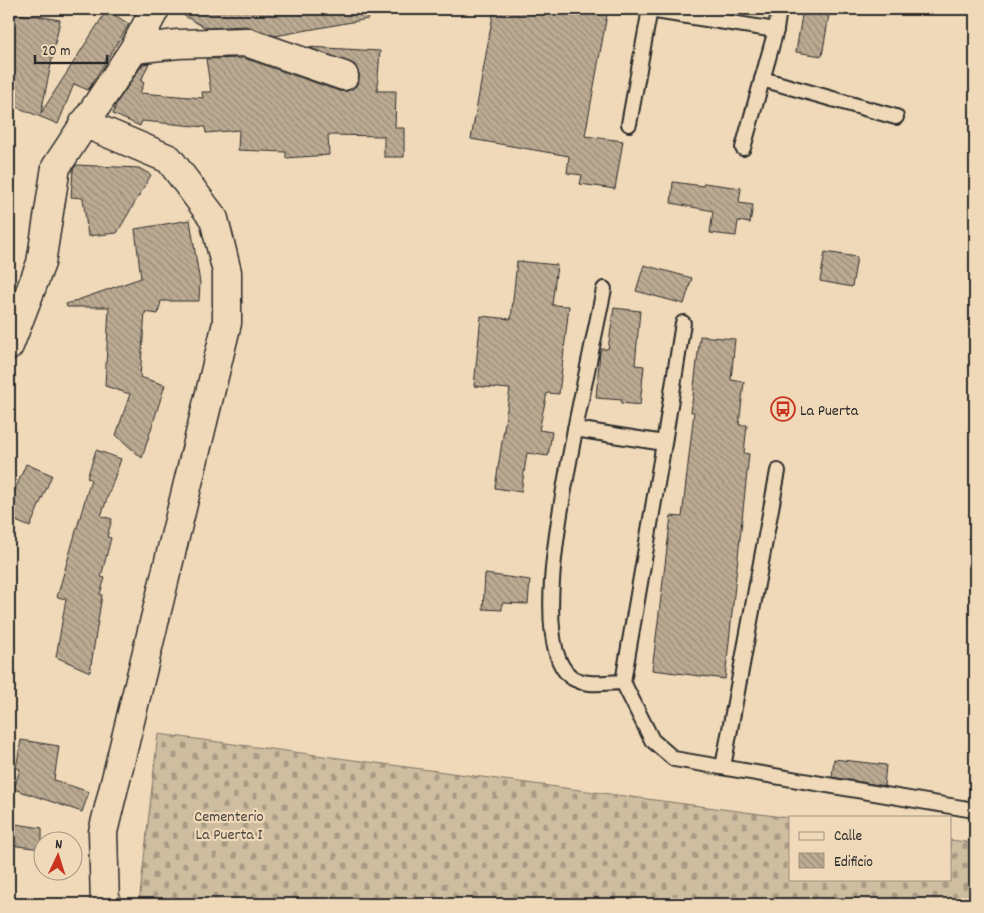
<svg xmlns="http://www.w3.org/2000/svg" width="984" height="913" viewBox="0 0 984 913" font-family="Dekko,sans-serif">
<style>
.cemetery{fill:url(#cemetery-stones);stroke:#7d7466}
.building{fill:url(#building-back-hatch);stroke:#2b2b2b}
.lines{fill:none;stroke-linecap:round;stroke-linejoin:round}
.service-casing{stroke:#2b2b2b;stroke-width:18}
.minor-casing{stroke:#2b2b2b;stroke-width:31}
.service{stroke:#efd9b8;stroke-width:14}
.minor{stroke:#efd9b8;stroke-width:28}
.labels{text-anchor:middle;stroke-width:4.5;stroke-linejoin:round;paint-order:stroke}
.poi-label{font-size:16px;fill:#2b2b2b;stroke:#efd9b8;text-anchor:start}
.park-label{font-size:16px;fill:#4c4842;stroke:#efd9b8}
</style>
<defs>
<pattern id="cemetery-stones" width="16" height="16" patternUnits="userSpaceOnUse" patternTransform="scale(1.25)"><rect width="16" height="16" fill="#cfbda0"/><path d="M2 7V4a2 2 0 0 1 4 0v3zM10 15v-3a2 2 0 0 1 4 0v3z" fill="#a89a83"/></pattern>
<pattern id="building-back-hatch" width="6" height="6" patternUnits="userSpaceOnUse" patternTransform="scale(1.25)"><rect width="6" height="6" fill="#bcab93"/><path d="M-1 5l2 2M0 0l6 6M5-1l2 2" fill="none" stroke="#998b78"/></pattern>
</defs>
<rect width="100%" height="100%" fill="#efd9b8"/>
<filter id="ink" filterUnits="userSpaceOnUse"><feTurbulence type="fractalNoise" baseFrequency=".02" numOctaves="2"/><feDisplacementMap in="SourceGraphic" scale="10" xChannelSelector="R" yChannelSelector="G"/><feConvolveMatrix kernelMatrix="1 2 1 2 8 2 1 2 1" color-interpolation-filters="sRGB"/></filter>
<g filter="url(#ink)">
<path class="cemetery" d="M158,734l632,84v61h160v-39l25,3v61h-836z"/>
<g class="building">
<path d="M172,9h195l1,10 -93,17 -29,-10 -40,2z"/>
<path d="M494,9h114l-23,127 38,5 -8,48 -35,-5 2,-9 -15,-2 2,-17 -98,-17z"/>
<path d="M803,9h27l-8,47 -26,-4z"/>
<path d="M107,10l22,14 -41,66 -14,-6 -16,40 -49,-20v-90l29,2 22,4 -19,93z"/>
<path d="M308,47l72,4 -3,40h19l-1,37h9v29h-20v-21l-56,-1 1,20 -43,3v-6l-48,-2 1,-20 -33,3 -1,-6 -63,-6 -2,5 -27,-12 3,-10 27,-40 6,-1 -8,18 3,2 -4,10 63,5 -1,-6h9l-5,-33 38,-1 95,33h8l8,-4 4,-6v-7l-4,-9z"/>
<path d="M76,165l63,3 12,7 -34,58 -29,3 -5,-38 -12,-1 2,-27z"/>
<path d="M673,182l30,4 1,-3 37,5 -2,15 14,2 -3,18 -12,-2 -2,15 -26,-3 3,-22 -42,-8z"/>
<path d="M190,220l10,63 -1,18h-38l-3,13 -13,-2 -5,65 25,8 -23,73 -26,-23 14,-41 -25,-8 4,-79h-42l-1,-3 75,-26 -6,-49z"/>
<path d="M825,252l32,5 -5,30 -32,-6z"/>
<path d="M517,261l40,4 -5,40 17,1 -10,88 -12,-1 -8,37 13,2 -4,24 -21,-3 -6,39 -26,-4 15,-99 -36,-3 7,-70 30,3z"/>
<path d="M644,265l48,13 -8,26 -48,-13z"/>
<path d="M614,308l26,3 -5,54 9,1 -4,39 -19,-2 1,-3 -26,-2 4,-47 1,-2h7z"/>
<path d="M700,336l35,3 -4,41 13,2 -5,43h8l-3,28 5,1 -24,225 -73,-9 19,-154 11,1 12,-105h-3z"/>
<path d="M96,450l25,9 -20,57 11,3 -5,18 4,1 -10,39 4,1 -5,16 2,1 -12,77 -34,-15 10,-58 -9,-2 34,-118 -4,-1z"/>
<path d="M26,464l26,11 -22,52 -21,-9v-14z"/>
<path d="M485,574l45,6 -2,24 -26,-1v7l-19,-1z"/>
<path d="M21,740l38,6 -5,34 35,12 -7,20 -68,-23 6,-20 -4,-1z"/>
<path d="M834,759l52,6 -2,21 -52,-9z"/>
<path d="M9,823l33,5v21l-33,-4z"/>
</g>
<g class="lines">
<g class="service-casing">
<g id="service">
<path d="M649,10l127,20 3,-21"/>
<path d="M762,79l134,38"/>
<path d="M629,124l21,-115"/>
<path d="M743,148l33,-118"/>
<path d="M575,429l29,-140"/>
<path d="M664,443l19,-120"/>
<path d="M623,682c-17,0 -37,5 -52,-5 -43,-33 -4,-199 4,-248l89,14 -41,239 29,58 22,19 294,50"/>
<path d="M723,767l55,-296"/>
</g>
</g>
<g class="minor-casing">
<g id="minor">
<path d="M134,49l44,-5 68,-2 98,34"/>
<path d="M84,123l85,36 45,60 13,53v51l-124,509 2,72"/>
<path d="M9,346l32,-83 15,-96 78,-118 21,-40"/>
</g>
</g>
<use href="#service" class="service"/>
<use href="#minor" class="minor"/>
</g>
</g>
<defs>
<g id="bus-ring" transform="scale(1.25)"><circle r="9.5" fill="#efd9b8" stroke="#c8321e" stroke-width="1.5"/><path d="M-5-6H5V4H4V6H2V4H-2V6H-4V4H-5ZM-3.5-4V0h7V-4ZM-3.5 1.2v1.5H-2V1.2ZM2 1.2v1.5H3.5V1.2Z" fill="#c8321e"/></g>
</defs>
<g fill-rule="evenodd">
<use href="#bus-ring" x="783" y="409"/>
</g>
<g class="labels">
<g class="poi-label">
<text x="800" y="415">La Puerta</text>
</g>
<g class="park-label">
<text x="229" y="821">Cementerio<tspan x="229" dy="18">La Puerta I</tspan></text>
</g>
</g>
<rect width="984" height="913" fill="none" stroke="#efd9b8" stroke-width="30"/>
<rect x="15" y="15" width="954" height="883" fill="none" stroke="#2b2b2b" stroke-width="2" filter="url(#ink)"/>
<rect x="789" y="816" width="162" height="65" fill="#efd9b8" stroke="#a19380"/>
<rect x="799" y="832" width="25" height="8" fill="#efd9b8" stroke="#a19380"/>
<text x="834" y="840" font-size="15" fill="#2b2b2b">Calle</text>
<rect x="799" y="853" width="25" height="15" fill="url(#building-back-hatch)" stroke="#a19380"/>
<text x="834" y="866" font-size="15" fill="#2b2b2b">Edificio</text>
<g transform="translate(58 856) rotate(4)"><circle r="24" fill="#efd9b8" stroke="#a19380"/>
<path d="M0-4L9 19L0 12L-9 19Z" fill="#c8321e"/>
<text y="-8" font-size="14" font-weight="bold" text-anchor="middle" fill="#2b2b2b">N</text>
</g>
<path d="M35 55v8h72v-8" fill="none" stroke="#2b2b2b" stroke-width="2.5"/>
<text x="42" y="55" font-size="15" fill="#2b2b2b" stroke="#efd9b8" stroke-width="4" paint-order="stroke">20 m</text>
</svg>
